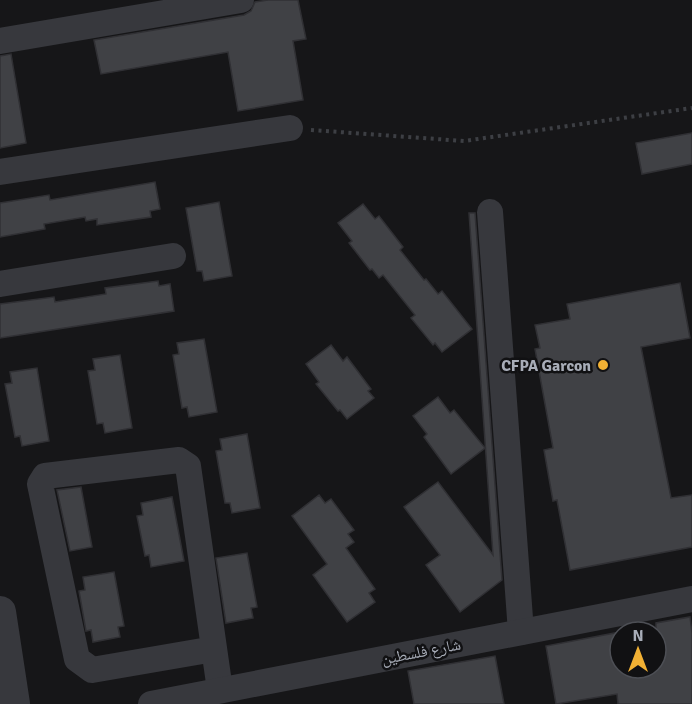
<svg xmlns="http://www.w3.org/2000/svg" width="692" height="704" viewBox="0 0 692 704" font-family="Signika,'Noto Naskh Arabic',sans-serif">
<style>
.building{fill:#404145;stroke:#303034;stroke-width:1.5}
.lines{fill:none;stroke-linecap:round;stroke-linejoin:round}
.path{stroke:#3d3f44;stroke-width:4;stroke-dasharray:3 4.5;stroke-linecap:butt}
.minor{stroke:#37383d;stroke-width:26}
.tertiary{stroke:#37383d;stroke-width:32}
.poi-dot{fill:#f2b134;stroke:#111113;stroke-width:2}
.labels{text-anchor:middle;stroke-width:5;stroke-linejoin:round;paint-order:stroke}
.poi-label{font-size:16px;font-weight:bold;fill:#a8adb8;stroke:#111113;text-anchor:end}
.street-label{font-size:16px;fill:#a8adb8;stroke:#111113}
</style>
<rect width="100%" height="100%" fill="#161618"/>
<g class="building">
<path d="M268,0h30l8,39 -13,2 10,59 -65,11 -10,-59 -127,22 -7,-34 150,-25 7,-4 4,-9z"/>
<path d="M11,54l15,89 -26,5v-92z"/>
<path d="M692,133v31l-50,10 -6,-31z"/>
<path d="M155,182l5,27 -10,2 1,6 -54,8v-6l-11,2 -1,-4 -41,7 1,5 -45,8v-34l49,-8 1,5z"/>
<path d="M219,202l13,74 -28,5 -2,-10h-5l-11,-63z"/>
<path d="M363,204l12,15 4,-3 24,31 -3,3 24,30 2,-1 12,15 4,-3 30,38 -30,23 -7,-9 -2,2 -22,-27 4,-3 -32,-40 -4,3 -7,-9 -2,1 -21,-27 3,-2 -14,-18z"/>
<path d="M469,213h6l27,367 -42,32 -34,-47 14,-10 -36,-48 34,-25 55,73z"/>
<path d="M158,281l1,5 11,-2 4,27 -174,27v-34l54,-7 1,5 51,-8 -1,-6z"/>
<path d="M680,283l10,55 -49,9 30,151 21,-3v52l-122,23 -13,-70 -4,1 -9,-51 9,-2 -18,-99 5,-1 -5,-23 35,-6 -3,-15z"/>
<path d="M204,339l13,73 -28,5 -2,-10 -5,1 -9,-53 6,-1 -2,-11z"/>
<path d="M331,345l12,16 4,-4 24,32 -3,2 6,7 -27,21 -7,-9 -2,1 -22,-27 3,-2 -13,-18z"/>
<path d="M120,355l12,73 -27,5 -2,-10 -6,1 -9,-53 7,-1 -2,-11z"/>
<path d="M37,368l12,73 -27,5 -2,-10 -5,1 -10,-53 7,-1 -2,-11z"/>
<path d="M438,397l12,16 4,-3 31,38 -34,26 -27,-37 3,-3 -14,-18z"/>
<path d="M247,434l13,74 -28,5 -2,-10h-5l-9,-52 6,-1 -2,-11z"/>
<path d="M81,487l11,60 -22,4 -13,-61z"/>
<path d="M319,495l6,8 6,-4 23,31 -6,4 6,8 -8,6 29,41 -6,4 6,9 -28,20 -34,-47 14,-11 -35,-48z"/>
<path d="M172,497l12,64 -33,6 -2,-12 -4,1 -8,-40 6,-1 -2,-12z"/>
<path d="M247,553l10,54 -6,1 2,10 -27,5 -10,-65z"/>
<path d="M114,572l10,54 -6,1 2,10 -27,5 -2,-12 -5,1 -7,-40 6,-1 -2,-13z"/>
<path d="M690,617l2,16v71h-74l-1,-10 -61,10 -10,-58 74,-14v36h36v-45z"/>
<path d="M495,656l9,48h-90l-6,-33z"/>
</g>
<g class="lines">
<path class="path" d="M311,130l153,11 228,-33"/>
<g class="minor">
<path d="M0,41l241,-41"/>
<path d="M0,172l290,-44"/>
<path d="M490,212l31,420"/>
<path d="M0,284l173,-28"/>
<path d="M214,649l-122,21 -15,-11 -37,-175 5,-8 134,-16 9,6 32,224"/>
<path d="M151,704l541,-105"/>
</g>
<path class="tertiary" d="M0,612l14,92"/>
</g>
<circle class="poi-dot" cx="603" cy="365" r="6"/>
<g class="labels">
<g class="poi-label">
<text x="591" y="371">CFPA Garcon</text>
</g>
<g class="street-label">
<text transform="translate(421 651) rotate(-11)" y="6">شارع فلسطين</text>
</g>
</g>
<g transform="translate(638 650)"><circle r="28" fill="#111113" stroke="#4d4f55" stroke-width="1.5"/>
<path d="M0-4.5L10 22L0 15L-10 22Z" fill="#f2b134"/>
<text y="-9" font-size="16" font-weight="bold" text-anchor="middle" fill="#a8adb8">N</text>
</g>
</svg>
